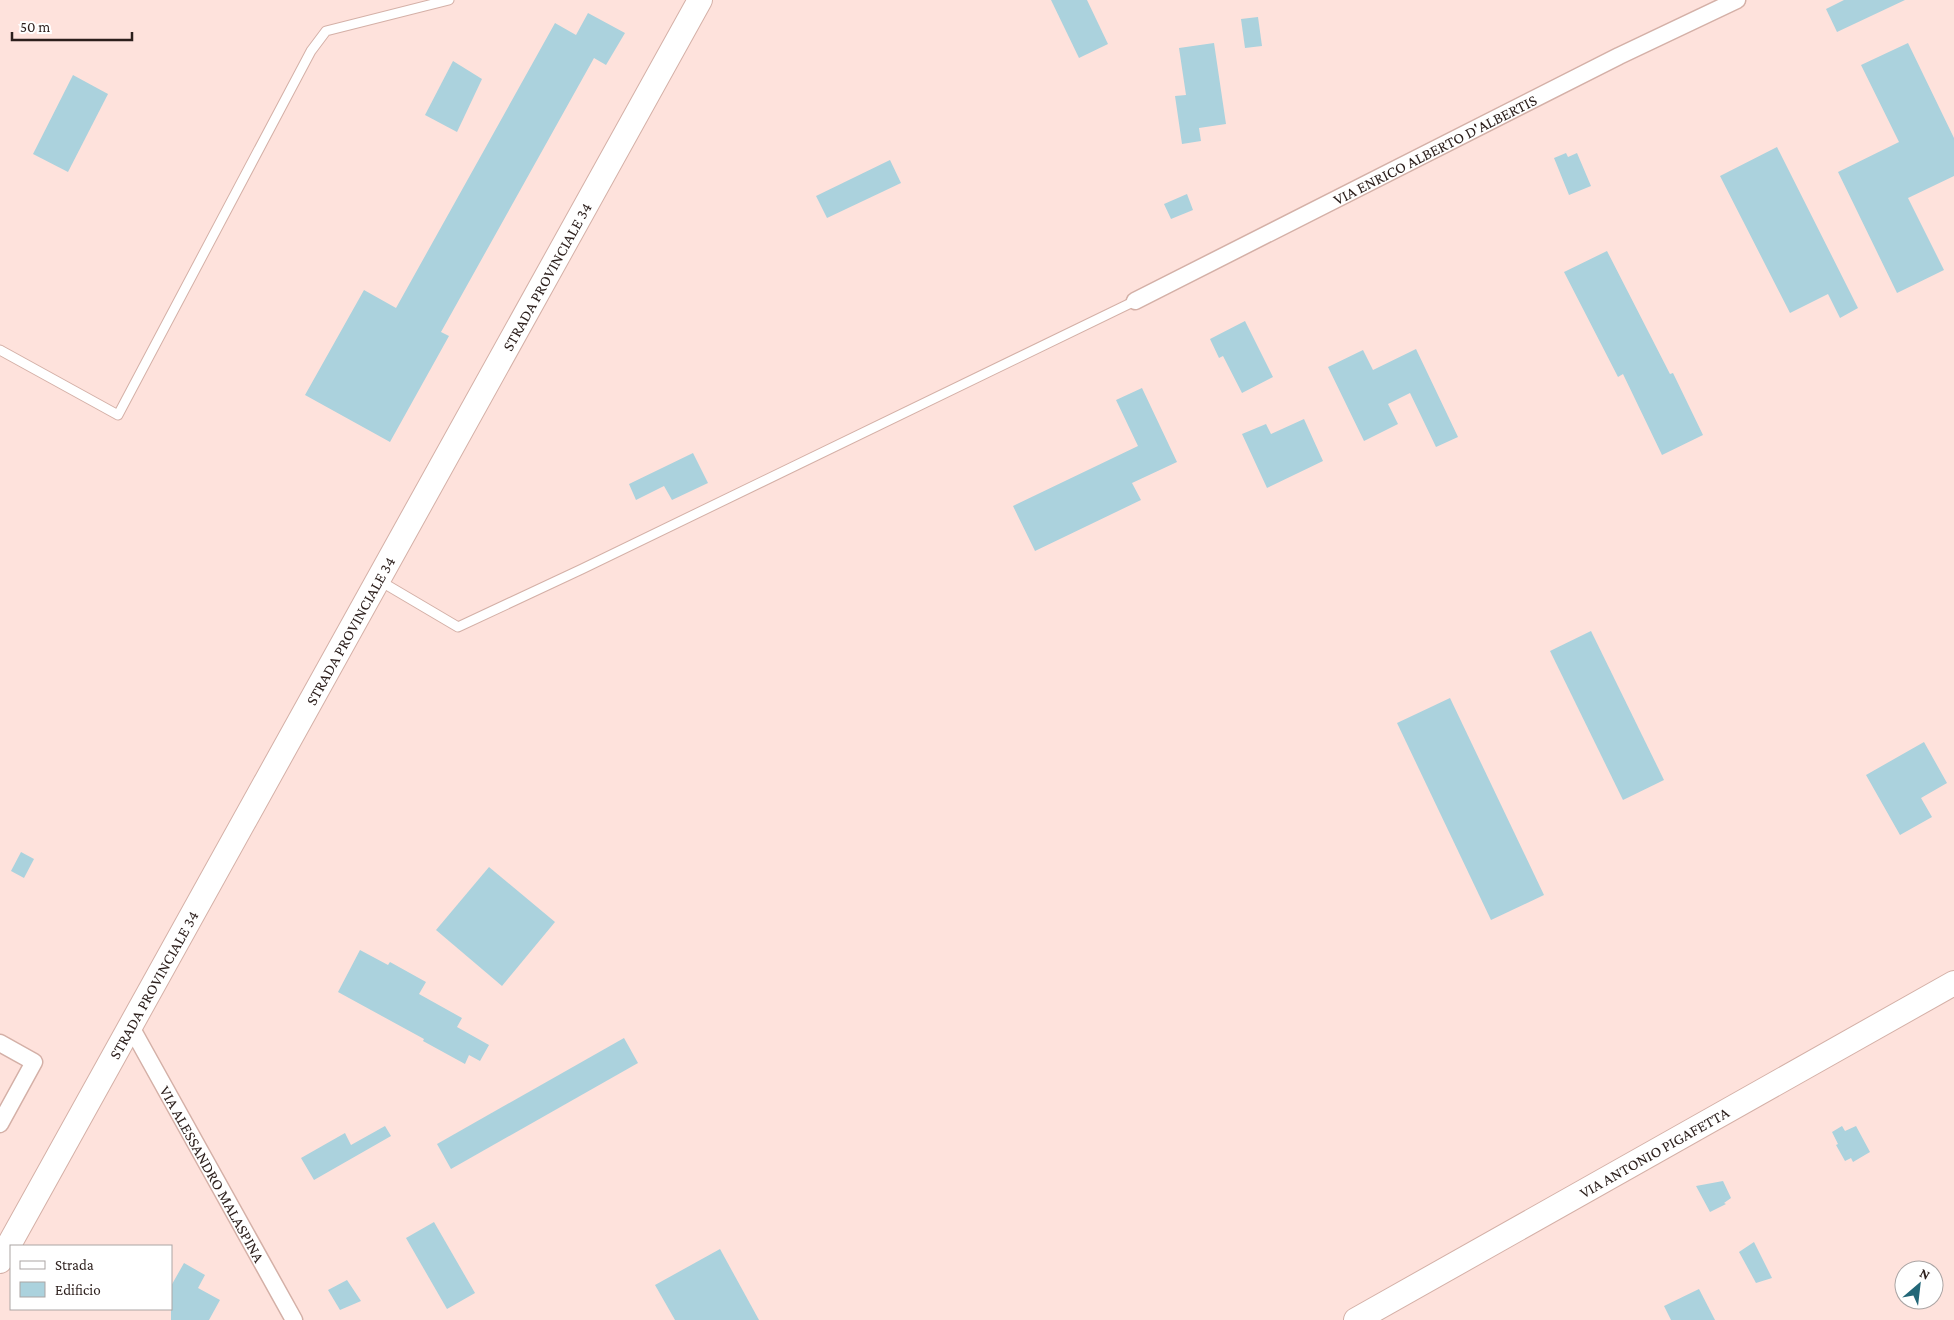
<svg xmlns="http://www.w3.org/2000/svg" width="1954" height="1320" viewBox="0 0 1954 1320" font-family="'Crimson Pro',serif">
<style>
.built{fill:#fee2dc;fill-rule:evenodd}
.building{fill:#abd2dd}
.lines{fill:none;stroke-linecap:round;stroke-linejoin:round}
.lane-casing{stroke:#d4b0a7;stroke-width:11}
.street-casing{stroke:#d4b0a7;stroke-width:19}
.secondary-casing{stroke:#d4b0a7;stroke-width:26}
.lane{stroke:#fff;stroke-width:9}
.street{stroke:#fff;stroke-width:16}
.secondary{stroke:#fff;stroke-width:24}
.labels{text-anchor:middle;stroke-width:4;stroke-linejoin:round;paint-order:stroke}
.street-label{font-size:16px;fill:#2c1f1c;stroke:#fff}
</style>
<rect width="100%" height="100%" fill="#faf2f0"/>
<path class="built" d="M0,0h1954v1320h-1954zM11,1246h160v63h-160zM1904,1270h30v30h-30z"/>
<g class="building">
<path d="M1051,0h36l21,44 -29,14z"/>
<path d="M1844,0h61l-68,32 -11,-23z"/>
<path d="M588,13l37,20 -19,32 -12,-7 -153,274 8,4 -59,106 -85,-47 59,-105 32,18 159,-285 21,12z"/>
<path d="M1258,17l4,29 -17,2 -4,-29z"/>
<path d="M1214,43l12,81 -27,4 2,13 -19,3 -7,-48 11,-1 -7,-47z"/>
<path d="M1908,43l46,95v38l-46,22 36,72 -47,23 -59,-121 61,-30 -38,-77z"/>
<path d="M453,61l29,18 -25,53 -32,-17z"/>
<path d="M73,75l35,19 -40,78 -35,-18z"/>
<path d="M1777,147l81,161 -18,10 -12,-24 -38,19 -70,-137z"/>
<path d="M1566,153l2,4 9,-4 14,33 -22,9 -15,-37z"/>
<path d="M890,160l11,23 -74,35 -11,-22z"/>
<path d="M1187,194l6,16 -22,9 -7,-15z"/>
<path d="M1607,251l63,123 3,-1 30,62 -41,20 -39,-81 -5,3 -54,-105z"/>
<path d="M1245,321l28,56 -31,16 -19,-37 -4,2 -9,-19z"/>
<path d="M1416,349l42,88 -22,10 -26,-54 -22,11 10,20 -34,17 -36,-74 35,-17 10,20z"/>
<path d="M1142,388l35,74 -45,21 9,17 -106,51 -22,-45 125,-60 -22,-46z"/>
<path d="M1304,419l19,42 -56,27 -25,-54 24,-10 5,10z"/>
<path d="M693,453l15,30 -36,17 -8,-14 -28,14 -7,-16z"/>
<path d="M1591,631l73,149 -41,20 -73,-149z"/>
<path d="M1450,698l94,197 -53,25 -94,-197z"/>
<path d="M1924,742l23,41 -26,15 11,19 -32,18 -34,-60z"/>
<path d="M21,852l13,7 -10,19 -13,-7z"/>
<path d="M489,867l66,55 -53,64 -66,-56z"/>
<path d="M360,950l28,15 2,-3 36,20 -7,12 43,24 -5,9 32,18 -9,16 -11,-6 -4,9 -42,-23 1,-2 -86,-47z"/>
<path d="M624,1038l14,25 -187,106 -14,-25z"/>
<path d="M385,1126l6,10 -77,44 -13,-22 44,-25 6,12z"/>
<path d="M1842,1126l3,5 11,-5 14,26 -17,10 -2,-4 -6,3 -9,-16 2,-1 -6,-12z"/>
<path d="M1723,1181l8,17 -7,5 2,1 -16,8 -14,-26z"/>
<path d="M434,1222l41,71 -28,16 -41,-71z"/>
<path d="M1754,1242l18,36 -16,5 -17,-31z"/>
<path d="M720,1249l39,71h-84l-20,-35z"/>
<path d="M184,1263l21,12 -7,13 22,12 -11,20h-38v-34z"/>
<path d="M347,1280l14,21 -21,9 -12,-20z"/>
<path d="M1699,1289l16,31h-44l-7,-14z"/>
</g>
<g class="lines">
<g class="lane-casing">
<g id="lane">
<path d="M0,350l118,65 193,-364 15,-20 123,-31"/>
<path d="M380,581l78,46 124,-58 553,-268"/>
</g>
</g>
<g class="street-casing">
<g id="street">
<path id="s1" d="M1135,301l484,-245 118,-56"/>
<path id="s2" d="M131,1027l163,293"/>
<path d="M0,1043l34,19 -34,62"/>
</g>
</g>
<g class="secondary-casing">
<g id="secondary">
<path id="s3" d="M0,1261l700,-1261"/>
<path id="s4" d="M1356,1320l598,-337"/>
</g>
</g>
<use href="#lane" class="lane"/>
<use href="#street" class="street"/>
<use href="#secondary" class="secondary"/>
</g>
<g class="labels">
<g class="street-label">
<text dy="6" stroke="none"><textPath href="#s1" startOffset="336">VIA ENRICO ALBERTO D'ALBERTIS</textPath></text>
<text dy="6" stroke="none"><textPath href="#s3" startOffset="1126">STRADA PROVINCIALE 34</textPath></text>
<text dy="6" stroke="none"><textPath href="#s3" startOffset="721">STRADA PROVINCIALE 34</textPath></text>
<text dy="6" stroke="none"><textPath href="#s3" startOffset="316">STRADA PROVINCIALE 34</textPath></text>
<text dy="6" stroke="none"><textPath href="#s4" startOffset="342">VIA ANTONIO PIGAFETTA</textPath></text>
<text dy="6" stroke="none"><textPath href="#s2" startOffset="168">VIA ALESSANDRO MALASPINA</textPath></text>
</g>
</g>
<rect x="10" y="1245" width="162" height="65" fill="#ffffff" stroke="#aba5a4"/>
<rect x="20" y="1261" width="25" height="8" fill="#ffffff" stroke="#aba5a4"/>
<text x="55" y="1270" font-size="15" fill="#2c1f1c">Strada</text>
<rect x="20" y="1282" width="25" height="15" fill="#abd2dd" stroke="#aba5a4"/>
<text x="55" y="1295" font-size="15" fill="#2c1f1c">Edificio</text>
<g transform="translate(1919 1285) rotate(28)"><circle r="24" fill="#ffffff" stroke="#aba5a4"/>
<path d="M0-4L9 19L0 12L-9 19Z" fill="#226778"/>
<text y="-8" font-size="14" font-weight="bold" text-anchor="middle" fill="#2c1f1c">N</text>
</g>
<path d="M12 32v8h120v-8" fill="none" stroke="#2c1f1c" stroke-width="2.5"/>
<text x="20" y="32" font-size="15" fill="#2c1f1c" stroke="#ffffff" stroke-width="4" paint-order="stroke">50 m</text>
</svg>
